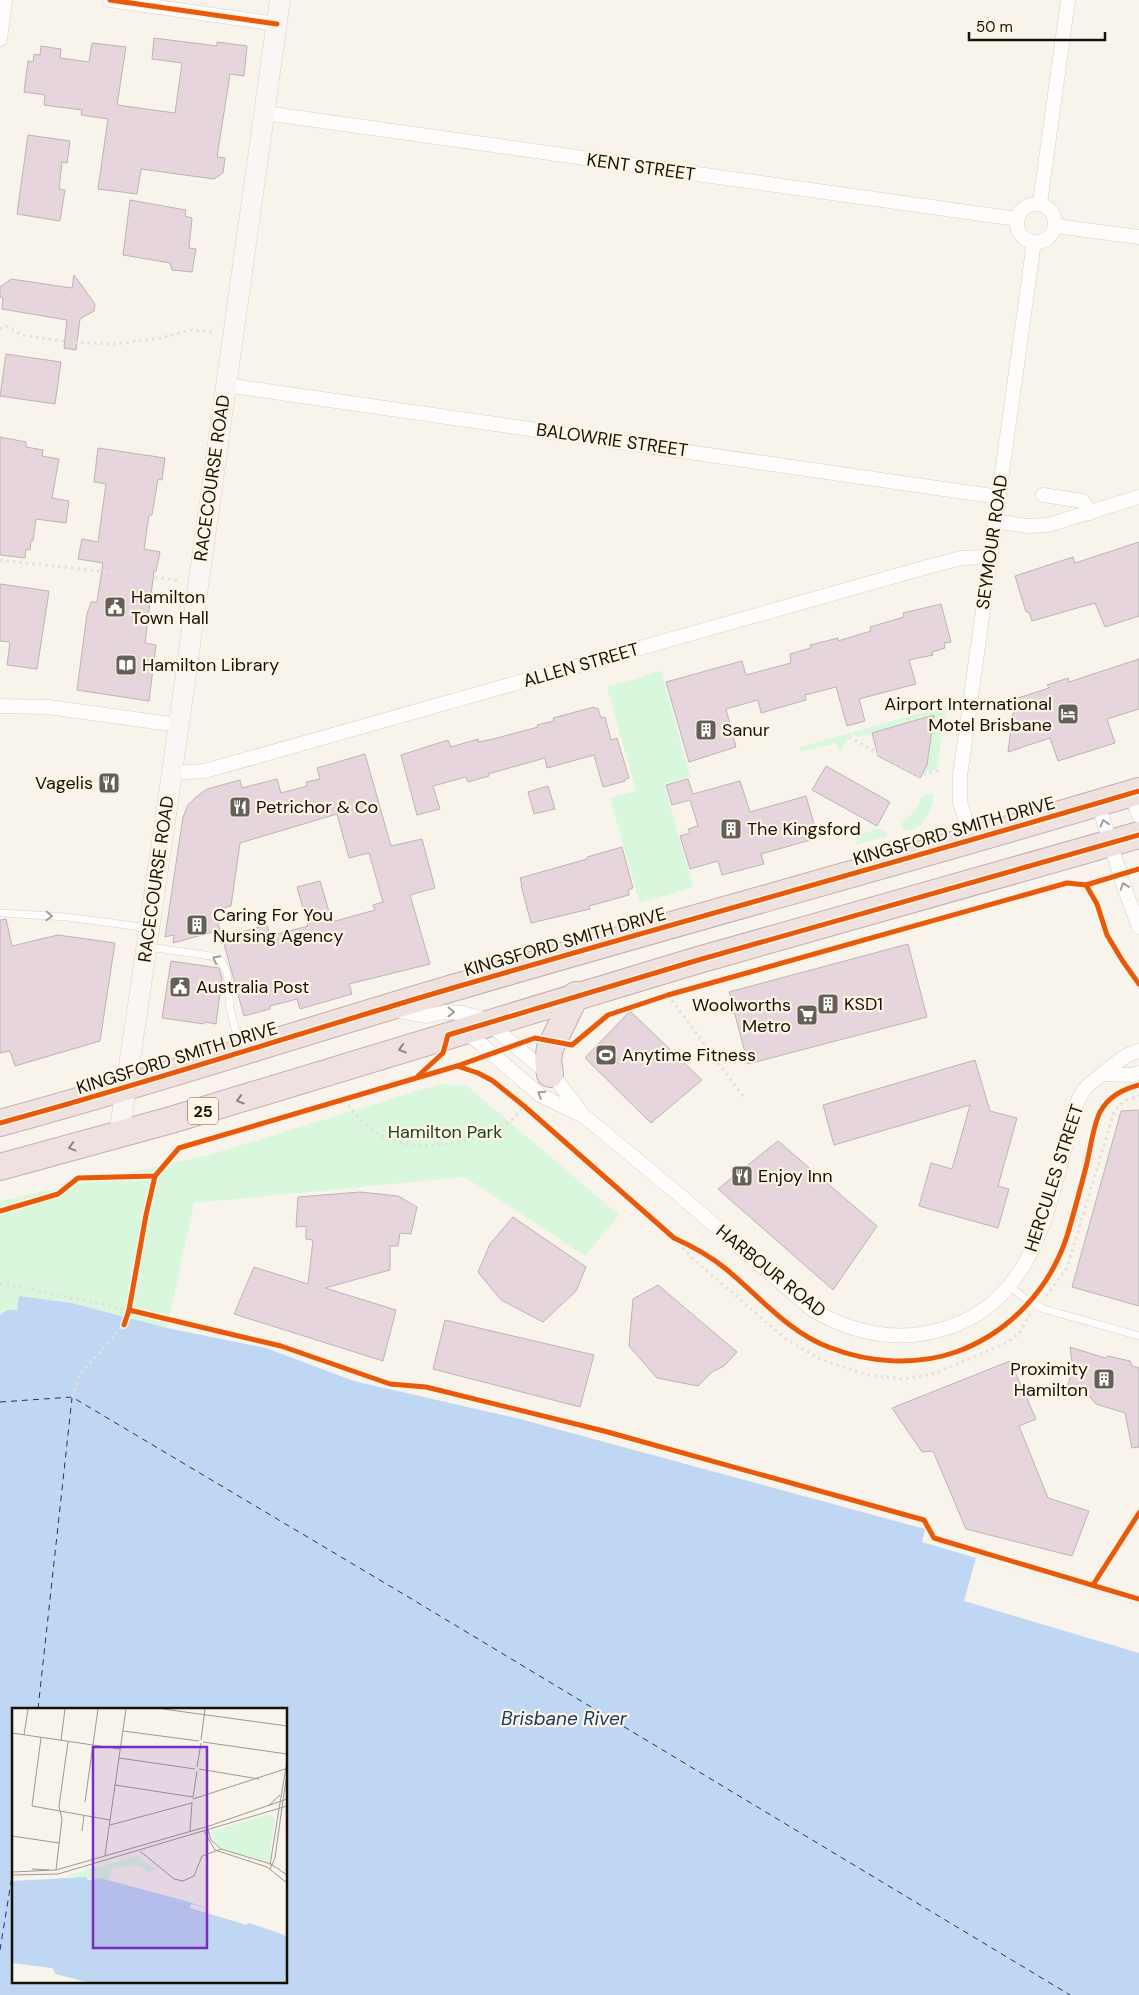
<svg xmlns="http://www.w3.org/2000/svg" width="1139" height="1995" viewBox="0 0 1139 1995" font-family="'DM Sans',sans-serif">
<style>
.green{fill:#d8f7dc}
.water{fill:#c0d7f3;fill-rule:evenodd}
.pier{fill:#f8f4eb}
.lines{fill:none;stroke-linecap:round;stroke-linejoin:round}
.ferry{stroke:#153b69;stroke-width:1;stroke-dasharray:6 5;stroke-linecap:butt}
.building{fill:#e6d5dc;stroke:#bbb4b3}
.lane-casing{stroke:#d6d0c8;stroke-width:8}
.street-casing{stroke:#d6d0c8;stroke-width:15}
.secondary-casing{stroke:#d6d0c8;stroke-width:21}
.highway-casing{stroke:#c0afac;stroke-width:28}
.path{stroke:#e2e0dd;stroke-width:3;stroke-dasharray:2.5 4;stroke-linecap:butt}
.lane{stroke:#fefdfc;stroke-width:7}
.street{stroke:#fefdfc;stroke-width:14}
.secondary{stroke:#faf6f4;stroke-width:20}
.highway{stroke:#f0e1e1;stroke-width:26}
.cycleway-casing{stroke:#fef5e5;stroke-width:8}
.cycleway{stroke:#e8590c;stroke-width:5}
.oneway{stroke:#a19f9a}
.oneway2{stroke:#8e837f}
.labels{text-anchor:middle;stroke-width:4.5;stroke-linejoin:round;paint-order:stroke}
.shield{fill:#fef5e5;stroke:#5c554a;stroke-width:1}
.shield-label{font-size:16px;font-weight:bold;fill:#161107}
.street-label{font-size:18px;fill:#161107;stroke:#fef5e5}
.poi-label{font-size:18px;fill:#161107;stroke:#fef5e5;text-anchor:start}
.park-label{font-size:18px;fill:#173e26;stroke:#fef5e5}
.water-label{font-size:19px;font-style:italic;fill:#153b69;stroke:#fef5e5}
.inset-river{fill:none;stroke:#c0d7f3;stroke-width:2.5}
.inset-road{fill:none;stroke:#9e9990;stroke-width:1}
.view{fill:#7b2cbf;fill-opacity:0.15;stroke:#7b2cbf;stroke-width:2.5}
.inset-edge{fill:none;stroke:#161107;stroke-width:2.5}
</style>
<rect width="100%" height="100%" fill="#f8f4eb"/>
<g class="green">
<path d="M661,671l29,106 -26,7 29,103 -53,16 -30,-105 26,-7 -29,-104z"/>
<path d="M946,706l-9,63 -15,4 5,-8 7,-50 -77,22 -6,-3 -11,18 -4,-9 -35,9 -1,-5z"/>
<path d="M929,794l4,1 1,3c-3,14 -12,35 -30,32l-3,-6 15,-14 6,-14z"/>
<path d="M876,829h5l6,3v4l-32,9 4,-10z"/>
<path d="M891,840l2,2 -1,3 -34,10 -3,-2 1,-2z"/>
<path d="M440,1084l27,2 152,129 -34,41 -120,-79 -271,26 -27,125 -95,-25 -53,-7 -2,14h-10l-7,5v-114l209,-46z"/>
</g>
<path class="water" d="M19,1296l53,7 95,25 99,20 88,33 166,38 405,110 -3,13 217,64v389h-1139v-680l7,-5h10zM14,1709h272v272h-272z"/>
<path class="pier" d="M976,1558l163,48v47l-175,-52z"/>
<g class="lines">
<g class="ferry">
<path d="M0,1402l72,-5 338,201 660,397"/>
<path d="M38,1709l34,-311"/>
<path d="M0,1950l14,-86"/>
</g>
</g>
<g class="building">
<path d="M154,38l63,8v-4l30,4 -3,30 -14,-2 -13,83 8,1 -2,15 -9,6 -73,-10 -4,25 -39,-5 10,-70 -27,-4 1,-5 -38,-5 1,-10 -21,-3 4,-31 5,1 1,-8 6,1 1,-9 20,3 -1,9 29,4 3,-19 34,4 -9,58 58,8 7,-50 -30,-4z"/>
<path d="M28,135l42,6 -3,22 -5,-1 -3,27 6,1 -5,31 -43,-7z"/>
<path d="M130,200l56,10 -1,6 7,2 -3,30 7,1 -4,23 -20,-2 -2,-7 -47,-8z"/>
<path d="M74,275l21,29 -1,7 -14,8 -4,31 -12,-2 3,-28 -65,-11 1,-11 -3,-1v-10l11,-8 61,9z"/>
<path d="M6,354l55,8 -6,42 -55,-8z"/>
<path d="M0,437l26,5v5l17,3 -1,6 17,3 -7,39 17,3 -3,22 -30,-4 -3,22 -2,-1 -1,10 -4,-1 -1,9 -25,-3z"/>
<path d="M98,448l67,10 -3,22 -4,-1 -6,36h-3l-5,34 16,3 -4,19h-2l-9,72 11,2 -7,56 -72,-11 10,-76 4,-12h6l6,-39 -25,-4 4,-20 16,3 8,-58 -12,-2z"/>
<path d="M1139,542v74l-34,11 -10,-24 -63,18 -3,-9h-3l-11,-36 58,-19 2,6z"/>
<path d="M0,584l49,7 -12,78 -30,-4 3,-23 -10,-1z"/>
<path d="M941,604l10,38 -7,1 1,5 -13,4 1,3 -24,5 7,24 -57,15 6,22 -18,5 -11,-39 -31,8 1,5 -45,13 -3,-13 -32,9 10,38 -47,15 -23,-80 76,-21 4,14 45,-12 -1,-9 21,-6 -1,-3 28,-7v3l33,-10 -1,-4 34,-10 -1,-4z"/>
<path d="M1139,659v50l-32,10 8,24 -57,18 -8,-23 -42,14 7,-53 34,-11 -2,-3 21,-7 1,4z"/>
<path d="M594,707l1,2 3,-1 3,10 4,-1 6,23 6,-2 12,40 -4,1v2l-22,6 -9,-32 -47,13 -2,-10 -57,16 1,2 -21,6 -2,-5 -33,9 7,23 -23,6 -16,-60 47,-15 3,7 27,-8v3l15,-3 45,-12 -1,-2 17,-4 -1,-3z"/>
<path d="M934,715l-7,50 -7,13 -42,-22 -6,-23z"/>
<path d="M365,754l26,92 31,-7 13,49 -25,7 20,69 -81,20 3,10 -52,15 -3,-10 -27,7v3l-26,7 -22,-79 45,-12 3,11 38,-10 -11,-39 23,-6 12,41 43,-12 -2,-5 10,-3 -14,-49 -20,5 -12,-44 -97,29 -9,63 -17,4 6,20 -47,13 1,-8 -9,2 18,-120 5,-12 8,-8 11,-8 33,-9 2,8 35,-9 4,14 26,-7 -1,-4 14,-3 -3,-11z"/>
<path d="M826,766l64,36 -13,24 -65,-36z"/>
<path d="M688,779l5,15 47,-13 10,31 56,-16 12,42 -57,16 3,10 -42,11 -4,-14 -28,8 -10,-33 10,-3 -2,-4 10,-3 -8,-26 -18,5 -6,-20z"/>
<path d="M548,786l7,23 -21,5 -6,-22z"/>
<path d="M622,847l11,41 -5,2 1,5 -40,11 1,3 -59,14 -10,-38h1l-2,-7 67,-19v-2z"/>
<path d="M6,919l6,27 46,-11 57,8 -15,98 -85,25 -5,-15 -10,2v-133z"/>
<path d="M908,944l19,73 -179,47 -19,-72z"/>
<path d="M171,961l48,7 3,10 -6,46 -11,-2 -1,2 -42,-6z"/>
<path d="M630,1011l72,69 -51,43 -66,-65z"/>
<path d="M975,1060l15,51 27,7 -19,68 11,3 -11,39 -79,-22 12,-43 21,6 18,-64 -136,40 -11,-40z"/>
<path d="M1139,1110v196l-67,-19 49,-176z"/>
<path d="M778,1141l99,85 -44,64 -115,-101z"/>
<path d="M360,1192l38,4 19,11 -6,27 -11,-1 -2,13h-8v24l-65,18 71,22 -13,51 -149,-47 20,-47 54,17 5,-44 -7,-1v-13l-10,1 2,-30z"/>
<path d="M513,1217l73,50 -10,24 -33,31 -42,-22 -23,-28 12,-28z"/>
<path d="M658,1285l79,67 -13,14 -12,6 -14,14 -41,-8 -28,-32 4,-47z"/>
<path d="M445,1320l149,35 -14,52 -147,-38z"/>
<path d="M1070,1347l35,11 3,-2 22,5 2,5 7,2v79l-7,1 -7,-35 -29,-9 -6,-7 -24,-6 7,-22z"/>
<path d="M1010,1361l26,58 -17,7 29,72 41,13 -17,45 -106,-27 -33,-78 -11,1 -30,-44z"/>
</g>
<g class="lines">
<g class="lane-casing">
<g id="lane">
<path d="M0,913l67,4 82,11"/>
<path d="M149,947l62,9 10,5 6,11 3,36 10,40"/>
<path d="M1009,1286l21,16 14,7 95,27"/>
</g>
</g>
<g class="street-casing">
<g id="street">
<path d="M110,0l167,24"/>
<path d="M0,39l5,-39"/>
<path d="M265,113l752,106"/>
<path d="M1040,203l28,-203"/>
<circle cx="1036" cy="223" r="19"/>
<path d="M1056,226l83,11"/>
<path d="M226,385l773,112"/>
<path d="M1043,495l40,6 7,12"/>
<path d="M995,521l32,5 21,-1 91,-28"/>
<path d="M0,706l48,1 130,18"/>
<path d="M172,773l33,-2 722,-204 34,-9 29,-1"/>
<path d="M1131,793l8,23"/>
<path d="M1098,803l26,84 15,40"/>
<path d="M972,841l-12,-39v-26l74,-534"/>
<path d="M395,1010l31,6 19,-4 17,1 18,5 7,4 71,60 26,34 93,77 136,117c38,22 79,32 123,21 88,-21 108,-103 128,-180 5,-20 8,-44 20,-61 3,-5 39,-33 44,-35 4,-2 8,-3 11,-4"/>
<path d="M462,1033l13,6 65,56 41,20"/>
<path d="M1104,1074l28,1 7,-2"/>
</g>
</g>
<g class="secondary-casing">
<path id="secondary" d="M119,1135l53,-362 108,-773"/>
</g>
<g class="highway-casing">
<g id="highway">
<path d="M550,1074l-2,-13 2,-13 26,-53"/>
<path d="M0,1123c156,-42 308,-93 463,-138 225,-66 451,-127 676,-194"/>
<path d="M0,1167l171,-47 524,-159 444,-126"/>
</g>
</g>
<g class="path">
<path d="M0,329l6,-3 16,9 46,7 46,2 47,-6 29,-8 26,2"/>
<path d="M0,560l177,20"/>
<path d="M849,737l70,39 21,-6"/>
<path d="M668,995l77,104"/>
<path d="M344,1100c12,15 24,30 42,38 36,16 94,5 125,-18 5,-3 9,-10 13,-14"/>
<path d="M674,1238l17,19 96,83 35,20 46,15 36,4 32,-6 68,-29 15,-10 11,-20"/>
<path d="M0,1284l25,4 104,22"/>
<path d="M1046,1296l21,-28 47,-156 10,-11 15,-5"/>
<path d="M72,1397l8,-23 44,-49"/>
</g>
<use href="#lane" class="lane"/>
<use href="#street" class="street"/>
<use href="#secondary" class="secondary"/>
<use href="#highway" class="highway"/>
<g class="cycleway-casing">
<g id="cycleway">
<path d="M110,0l167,24"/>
<path d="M1086,885l11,19 10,31 15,25 17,24"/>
<path d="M457,1066l21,7 15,8 31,25 150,132c18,8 36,18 52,31 33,27 63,64 105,79 39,15 85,18 125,4 53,-19 94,-63 111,-116 7,-23 13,-46 19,-69 4,-16 7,-41 14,-55 9,-16 22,-22 39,-27"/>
<path d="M418,1076l25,-23 5,-18 247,-74 444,-126"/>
<path d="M0,1123c156,-42 308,-93 463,-138 225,-66 451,-127 676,-194"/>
<path d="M0,1211l58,-17 20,-16 77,-2 24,-28 278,-82 78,-28 37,7 36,-30 60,-20 399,-112 19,2 53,-16"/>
<path d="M129,1310l152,36 109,38 36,3 178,44 320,89 10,18 205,61"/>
<path d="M124,1325l5,-15 17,-95 9,-39"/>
<path d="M1093,1585l46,-72"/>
</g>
</g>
<use href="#cycleway" class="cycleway"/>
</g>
<defs><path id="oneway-chevron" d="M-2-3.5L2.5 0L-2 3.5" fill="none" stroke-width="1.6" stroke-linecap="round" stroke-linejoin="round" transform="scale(1.25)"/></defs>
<g class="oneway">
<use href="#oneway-chevron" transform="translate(1104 823) rotate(-107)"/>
<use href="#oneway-chevron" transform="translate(1124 886) rotate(-109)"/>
<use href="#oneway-chevron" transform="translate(49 916) rotate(3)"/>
<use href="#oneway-chevron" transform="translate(216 959) rotate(-152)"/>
<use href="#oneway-chevron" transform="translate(451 1012) rotate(1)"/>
<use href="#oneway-chevron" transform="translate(541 1094) rotate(-147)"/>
</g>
<g class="oneway2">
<use href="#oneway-chevron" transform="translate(402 1049) rotate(163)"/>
<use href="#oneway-chevron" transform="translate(240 1100) rotate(163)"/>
<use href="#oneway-chevron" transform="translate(72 1147) rotate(165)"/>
</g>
<defs>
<g id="civic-square" transform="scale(1.125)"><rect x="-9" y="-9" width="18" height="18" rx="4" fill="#656057" stroke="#fef5e5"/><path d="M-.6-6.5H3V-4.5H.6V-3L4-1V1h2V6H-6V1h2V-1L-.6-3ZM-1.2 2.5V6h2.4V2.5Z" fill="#fff"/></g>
<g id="library-square" transform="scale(1.125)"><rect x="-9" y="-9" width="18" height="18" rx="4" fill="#656057" stroke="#fef5e5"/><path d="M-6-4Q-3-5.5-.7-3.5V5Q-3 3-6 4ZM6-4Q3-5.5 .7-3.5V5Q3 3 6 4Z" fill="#fff"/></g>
<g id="hotel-square" transform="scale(1.125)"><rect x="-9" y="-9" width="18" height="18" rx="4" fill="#656057" stroke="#fef5e5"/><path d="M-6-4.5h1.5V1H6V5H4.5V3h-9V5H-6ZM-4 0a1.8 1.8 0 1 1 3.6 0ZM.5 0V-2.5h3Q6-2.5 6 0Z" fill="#fff"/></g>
<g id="building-square" transform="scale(1.125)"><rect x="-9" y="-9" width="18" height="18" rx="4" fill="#656057" stroke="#fef5e5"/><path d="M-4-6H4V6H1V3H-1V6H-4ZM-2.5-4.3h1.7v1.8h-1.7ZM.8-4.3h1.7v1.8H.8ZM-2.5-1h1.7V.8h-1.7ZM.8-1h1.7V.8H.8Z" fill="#fff"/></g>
<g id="restaurant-square" transform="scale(1.125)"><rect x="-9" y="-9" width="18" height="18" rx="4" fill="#656057" stroke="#fef5e5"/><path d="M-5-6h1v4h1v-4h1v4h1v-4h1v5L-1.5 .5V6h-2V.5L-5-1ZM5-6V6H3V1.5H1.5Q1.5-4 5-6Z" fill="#fff"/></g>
<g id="supermarket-square" transform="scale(1.125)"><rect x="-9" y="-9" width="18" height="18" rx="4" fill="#656057" stroke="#fef5e5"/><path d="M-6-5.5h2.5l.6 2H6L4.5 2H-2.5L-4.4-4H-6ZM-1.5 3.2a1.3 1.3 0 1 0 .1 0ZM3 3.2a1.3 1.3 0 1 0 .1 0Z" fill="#fff"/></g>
<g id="stadium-square" transform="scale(1.125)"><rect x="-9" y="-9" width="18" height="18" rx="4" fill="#656057" stroke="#fef5e5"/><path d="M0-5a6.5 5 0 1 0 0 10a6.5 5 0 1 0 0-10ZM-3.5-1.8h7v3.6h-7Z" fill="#fff"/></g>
</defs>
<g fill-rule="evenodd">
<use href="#civic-square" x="115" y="607"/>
<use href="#library-square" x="126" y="665"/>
<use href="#hotel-square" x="1068" y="714"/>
<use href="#building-square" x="706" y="730"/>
<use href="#restaurant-square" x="109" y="783"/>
<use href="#restaurant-square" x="240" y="807"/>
<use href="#building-square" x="731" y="829"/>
<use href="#building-square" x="197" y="925"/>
<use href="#civic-square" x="180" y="987"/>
<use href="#building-square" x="828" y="1004"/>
<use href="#supermarket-square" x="807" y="1015"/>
<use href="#stadium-square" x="606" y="1055"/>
<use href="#restaurant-square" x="742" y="1176"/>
<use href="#building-square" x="1104" y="1379"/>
</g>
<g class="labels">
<rect class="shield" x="188" y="1097.5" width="30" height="27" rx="4"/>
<g class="shield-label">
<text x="203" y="1117">25</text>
</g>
<g class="street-label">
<text transform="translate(641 167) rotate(8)" y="6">KENT STREET</text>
<text transform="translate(612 440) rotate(8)" y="6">BALOWRIE STREET</text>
<text transform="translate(212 478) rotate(-82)" y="6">RACECOURSE ROAD</text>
<text transform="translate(992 542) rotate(-82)" y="6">SEYMOUR ROAD</text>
<text transform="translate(581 665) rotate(-16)" y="6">ALLEN STREET</text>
<text transform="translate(954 831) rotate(-16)" y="6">KINGSFORD SMITH DRIVE</text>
<text transform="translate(156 879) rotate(-82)" y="6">RACECOURSE ROAD</text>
<text transform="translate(565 942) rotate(-16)" y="6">KINGSFORD SMITH DRIVE</text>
<text transform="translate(177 1058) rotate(-17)" y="6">KINGSFORD SMITH DRIVE</text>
<text transform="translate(1054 1178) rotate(-72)" y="6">HERCULES STREET</text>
<text transform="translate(771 1271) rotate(39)" y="6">HARBOUR ROAD</text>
</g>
<g class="poi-label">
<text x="131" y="603">Hamilton<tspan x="131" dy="21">Town Hall</tspan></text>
<text x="142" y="671">Hamilton Library</text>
<text x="1052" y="710" text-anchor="end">Airport International<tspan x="1052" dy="21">Motel Brisbane</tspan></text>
<text x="722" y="736">Sanur</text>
<text x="93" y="789" text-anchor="end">Vagelis</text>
<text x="256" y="813">Petrichor &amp; Co</text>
<text x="747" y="835">The Kingsford</text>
<text x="213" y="921">Caring For You<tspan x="213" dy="21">Nursing Agency</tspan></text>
<text x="196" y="993">Australia Post</text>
<text x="844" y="1010">KSD1</text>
<text x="791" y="1011" text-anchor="end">Woolworths<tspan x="791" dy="21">Metro</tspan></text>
<text x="622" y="1061">Anytime Fitness</text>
<text x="758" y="1182">Enjoy Inn</text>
<text x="1088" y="1375" text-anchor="end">Proximity<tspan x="1088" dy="21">Hamilton</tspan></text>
</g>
<g class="park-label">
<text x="445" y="1138">Hamilton Park</text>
</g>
<g class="water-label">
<text x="564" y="1725">Brisbane River</text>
</g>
</g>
<g transform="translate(12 1708)">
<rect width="275" height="275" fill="#f8f4eb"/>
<path d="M257,106l6,4 -6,44 -47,-13 -11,-11 2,-7zM125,148l18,13 -4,4 -12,-8 -27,3 -3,12 -44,-4z" fill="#d8f7dc"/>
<path d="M74,169l2,3 12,-2 86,23 101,35v46h-201l-30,-8 -4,-6 -40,-5v-82z" fill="#c0d7f3"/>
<path d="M179,196l57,16 -1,5 -57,-17z" fill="#f8f4eb"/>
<path class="inset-river" d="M88,179l-12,82 4,5 77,-10 65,4 47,14M0,185l88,-6 132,80"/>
<path class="inset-road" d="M151,1l124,17M111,23l76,10M0,25l108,16M12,27l4,-26M29,30l-9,68 78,14M49,32l4,-31M189,32l4,-31M191,34l84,12M107,50l76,11M185,59l4,-24M187,61l60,10M103,77l78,12M181,89l4,-26M181,91l92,-30M73,94l13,-93M256,98l12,-11M270,99l4,-27M267,101l8,-48M98,117l82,-22M196,122l3,10 10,9 50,15 16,11M70,123l2,-15M178,123l2,-29M192,123l11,19 52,17 20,16M0,128l47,7M128,143l34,28 9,2 11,-5 8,-20 19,-7M93,147l21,-146M258,157l9,-56M20,161l17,1M258,161l5,-11 7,-51M44,162l6,-51 -3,-13 9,-64M0,164l44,-2 153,-44 78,-27M0,167l46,-1 229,-68"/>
<path class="view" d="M81,39h114v201h-114z"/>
<rect width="275" height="275" class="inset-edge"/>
</g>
<path d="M969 32v8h136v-8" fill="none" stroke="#161107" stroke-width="2.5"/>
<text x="976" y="32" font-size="15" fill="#161107" stroke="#fef5e5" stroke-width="4" paint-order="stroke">50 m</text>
</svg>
